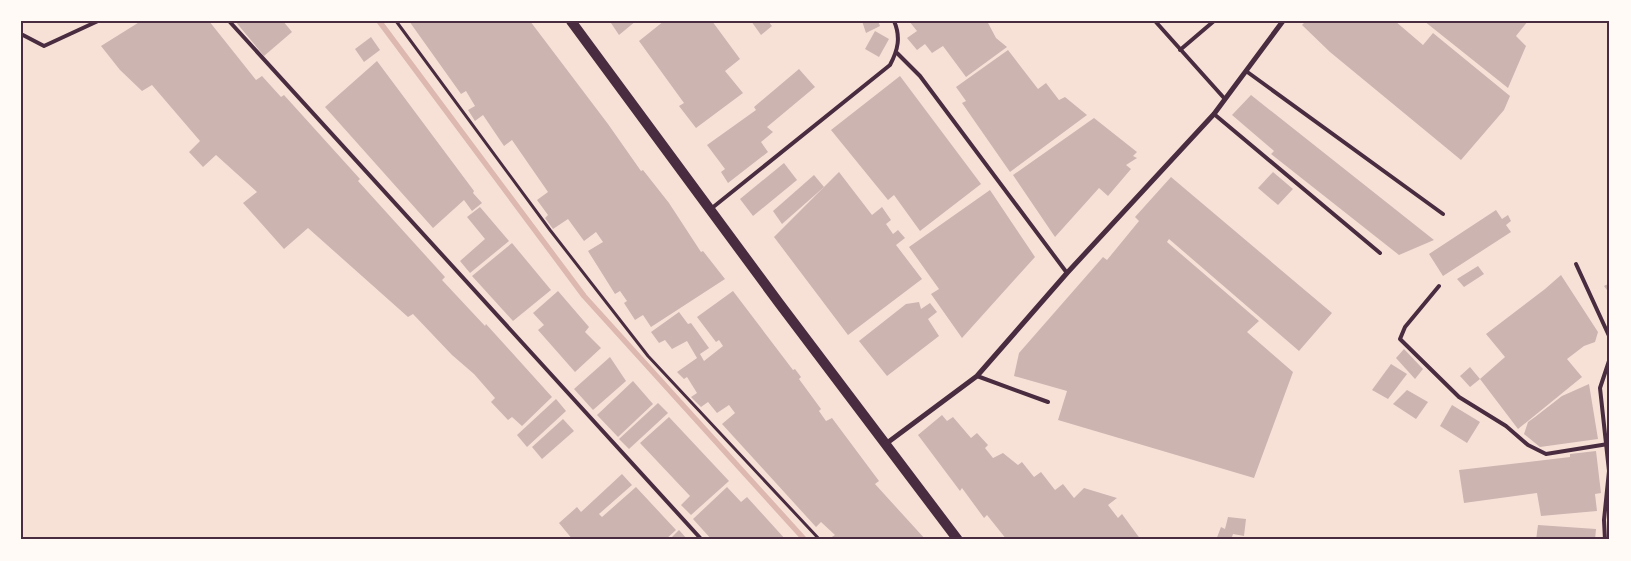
<svg xmlns="http://www.w3.org/2000/svg" width="1631" height="561" viewBox="0 0 1631 561" font-family="Rubik,sans-serif">
<style>
.lines{fill:none;stroke-linecap:round;stroke-linejoin:round}
.stream{stroke:#dcb8b0;stroke-width:5.5}
.building{fill:#ccb4b1}
.path{stroke:#4a2c40;stroke-width:3}
.service{stroke:#4a2c40;stroke-width:4}
.minor{stroke:#4a2c40;stroke-width:5}
.secondary{stroke:#4a2c40;stroke-width:10}
.neatline{fill:none;stroke:#4a2c40;stroke-width:2}
</style>
<rect width="100%" height="100%" fill="#f7e1d7"/>
<g class="lines">
<path class="stream" d="M379,21l205,275 221,244"/>
</g>
<g class="building">
<path d="M141,21h68l47,59 6,-4 19,21 3,-2 76,84 -2,2 87,96 -3,3 43,46 1,-2 66,73 -30,29 -10,-9 -4,3 -17,-18 4,-4 -21,-24 -22,-19 -39,-41 -5,3 -100,-89 -24,21 -41,-46 14,-11 -41,-37 -13,12 -14,-15 11,-11 -48,-56 -10,6 -22,-21 -19,-24z"/>
<path d="M235,21h48l9,11 -28,24z"/>
<path d="M409,21h121l78,103 33,47 2,-1 26,33 32,49 2,-1 22,28 -74,48 -8,-12 -8,5 -11,-17 3,-2 -7,-10 -5,3 -27,-43 15,-9 -7,-10 -12,9 -16,-22 -15,10 -8,-11 3,-3 -11,-15 11,-8 -36,-52 -8,6 -21,-31 -8,6 -7,-11 7,-4 -9,-15 -5,3z"/>
<path d="M613,21h23l-17,14 -8,-12z"/>
<path d="M664,21h48l28,38 -15,12 18,22 -47,35 -17,-22 5,-3 -45,-62z"/>
<path d="M751,21h17l4,5 -11,9z"/>
<path d="M862,21h16l2,5 -14,7z"/>
<path d="M909,21h78l9,17 11,9 -41,30 -23,-31 -11,7 -7,-9 -8,6 -10,-12 10,-7z"/>
<path d="M1306,21h89l28,24 10,-12 77,63 -6,14 -43,50 -131,-108 -28,-27z"/>
<path d="M1424,21h104l-12,15 10,10 -18,42z"/>
<path d="M875,31l14,8 -10,18 -14,-8z"/>
<path d="M371,37l9,13 -16,12 -9,-13z"/>
<path d="M1008,50l30,39 8,-6 13,17 6,-3 22,18 -77,57 -48,-69 4,-2 -10,-14z"/>
<path d="M377,61l97,130 -1,2 9,10 -10,8 -8,-11 -31,28 -108,-121z"/>
<path d="M799,69l16,18 -48,40 6,5 -12,10 7,10 -40,31 -7,-11 4,-3 -18,-24 49,-35 -2,-3z"/>
<path d="M900,76l81,108 -61,47 -26,-36 -6,5 -57,-70z"/>
<path d="M1251,95l183,145 -35,15 -128,-101 3,-3 -42,-36z"/>
<path d="M1094,118l43,34 -4,4 4,2 -11,7 5,4 -23,27 -9,-8 -44,49 -42,-62z"/>
<path d="M784,163l13,17 -44,36 -13,-17z"/>
<path d="M839,172l33,43 10,-8 9,13 -5,4 7,10 5,-4 7,8 -9,7 26,34 -74,56 -74,-98z"/>
<path d="M1273,172l20,17 -15,16 -20,-17z"/>
<path d="M814,175l10,12 -42,37 -9,-13z"/>
<path d="M1171,177l161,136 -33,38 -130,-112 -2,3 92,79 -12,11 46,40 -39,106 -196,-58 9,-29 -53,-15 5,-23 84,-96 4,3 32,-39 -4,-4z"/>
<path d="M990,190l45,67 -73,81 -31,-44 8,-5 -30,-42z"/>
<path d="M480,207l29,34 -39,32 -10,-12 25,-22 -18,-22z"/>
<path d="M1496,210l6,9 6,-4 3,6 -5,4 5,7 -68,44 -14,-22z"/>
<path d="M512,243l39,47 -38,31 -41,-45z"/>
<path d="M1478,266l6,8 -20,13 -7,-8z"/>
<path d="M1561,275l37,57 -3,10 -11,4 -17,13 15,18 -64,52 -38,-50 -10,8 -10,-11 10,-9 10,12 25,-22 -19,-23 59,-45z"/>
<path d="M1610,283v11l-6,-8z"/>
<path d="M558,291l31,36 -4,5 16,16 -26,24 -37,-42 6,-5 -11,-12z"/>
<path d="M733,291l60,79 2,-1 6,8 -2,2 22,30 -2,2 7,10 6,-3 47,63 -4,3 51,56h-95l-1,-2 5,-3 -14,-13 -5,5 -94,-103 13,-11 -6,-8 -12,8 -9,-11 -7,5 -10,-10 6,-4 -10,-16 -3,2 -7,-7 20,-14 -10,-17 -15,8 -7,-9 -6,3 -8,-11 28,-20 9,12 3,-1 18,25 -9,6 4,7 19,-15 -4,-6 -3,2 -19,-25z"/>
<path d="M919,302l2,7 9,-6 7,9 -9,7 11,17 -52,40 -28,-35 47,-37z"/>
<path d="M1404,349l19,20 -8,10 -19,-21z"/>
<path d="M610,357l16,24 -33,29 -19,-21z"/>
<path d="M1391,364l16,10 -19,25 -16,-9z"/>
<path d="M633,381l20,23 -35,33 -21,-22z"/>
<path d="M1589,384l9,55 -58,8 -16,-13 4,-12 7,-5 27,-21z"/>
<path d="M1407,390l21,12 -12,17 -23,-15z"/>
<path d="M556,399l10,12 -39,36 -10,-12z"/>
<path d="M658,403l10,10 -39,36 -10,-10z"/>
<path d="M1452,405l28,17 -13,21 -27,-17z"/>
<path d="M942,415l5,6 6,-4 18,21 6,-5 11,12 -3,3 8,10 10,-5 15,12 4,-3 12,15 7,-5 14,18 8,-6 11,14 10,-10 33,10 -9,7 10,13 4,-4 19,26h-134l-20,-25 -3,3 -22,-30 -2,3 -42,-56z"/>
<path d="M669,417l60,64 -38,34 -10,-10 9,-9 -50,-53z"/>
<path d="M563,419l11,12 -32,28 -10,-12z"/>
<path d="M1596,451l5,42 -6,1 2,17 -56,5 -4,-23 -73,10 -5,-33 111,-13v-3z"/>
<path d="M622,474l10,11 -33,29 3,3 34,-30 40,43 -11,10h-92l-14,-17 18,-16 4,5z"/>
<path d="M727,487l14,15 6,-5 39,43h-74l-19,-21z"/>
<path d="M1228,517l18,2 -2,17 -11,-2 -2,6h-15l5,-13 4,2z"/>
<path d="M1538,525l58,4 -1,11h-59z"/>
<path d="M679,530l9,10h-19z"/>
</g>
<g class="lines">
<path class="path" d="M396,21l154,209 98,126 172,184"/>
<g class="service">
<path d="M229,21l473,519"/>
<path d="M1155,21l69,77"/>
<path d="M21,34l23,12 54,-25"/>
<path d="M1180,50l34,-29"/>
<path d="M897,53l23,23 147,197"/>
<path d="M1246,71l197,143"/>
<path d="M1214,114l166,139"/>
<path d="M712,208l178,-143c8,-15 11,-28 4,-44"/>
<path d="M1576,264l34,74"/>
<path d="M1439,286l-34,41 -5,12 59,58 47,29 22,19 18,9 62,-10"/>
<path d="M977,376l71,26"/>
<path d="M1605,540l-1,-20 5,-49 -9,-83 10,-30"/>
</g>
<path class="minor" d="M887,443l90,-67 90,-103 147,-159 69,-93"/>
<path class="secondary" d="M571,21l208,282 179,237"/>
</g>
<rect width="1631" height="561" fill="none" stroke="#fffaf5" stroke-width="45"/>
<rect x="22" y="22" width="1586" height="516" class="neatline"/>
</svg>
